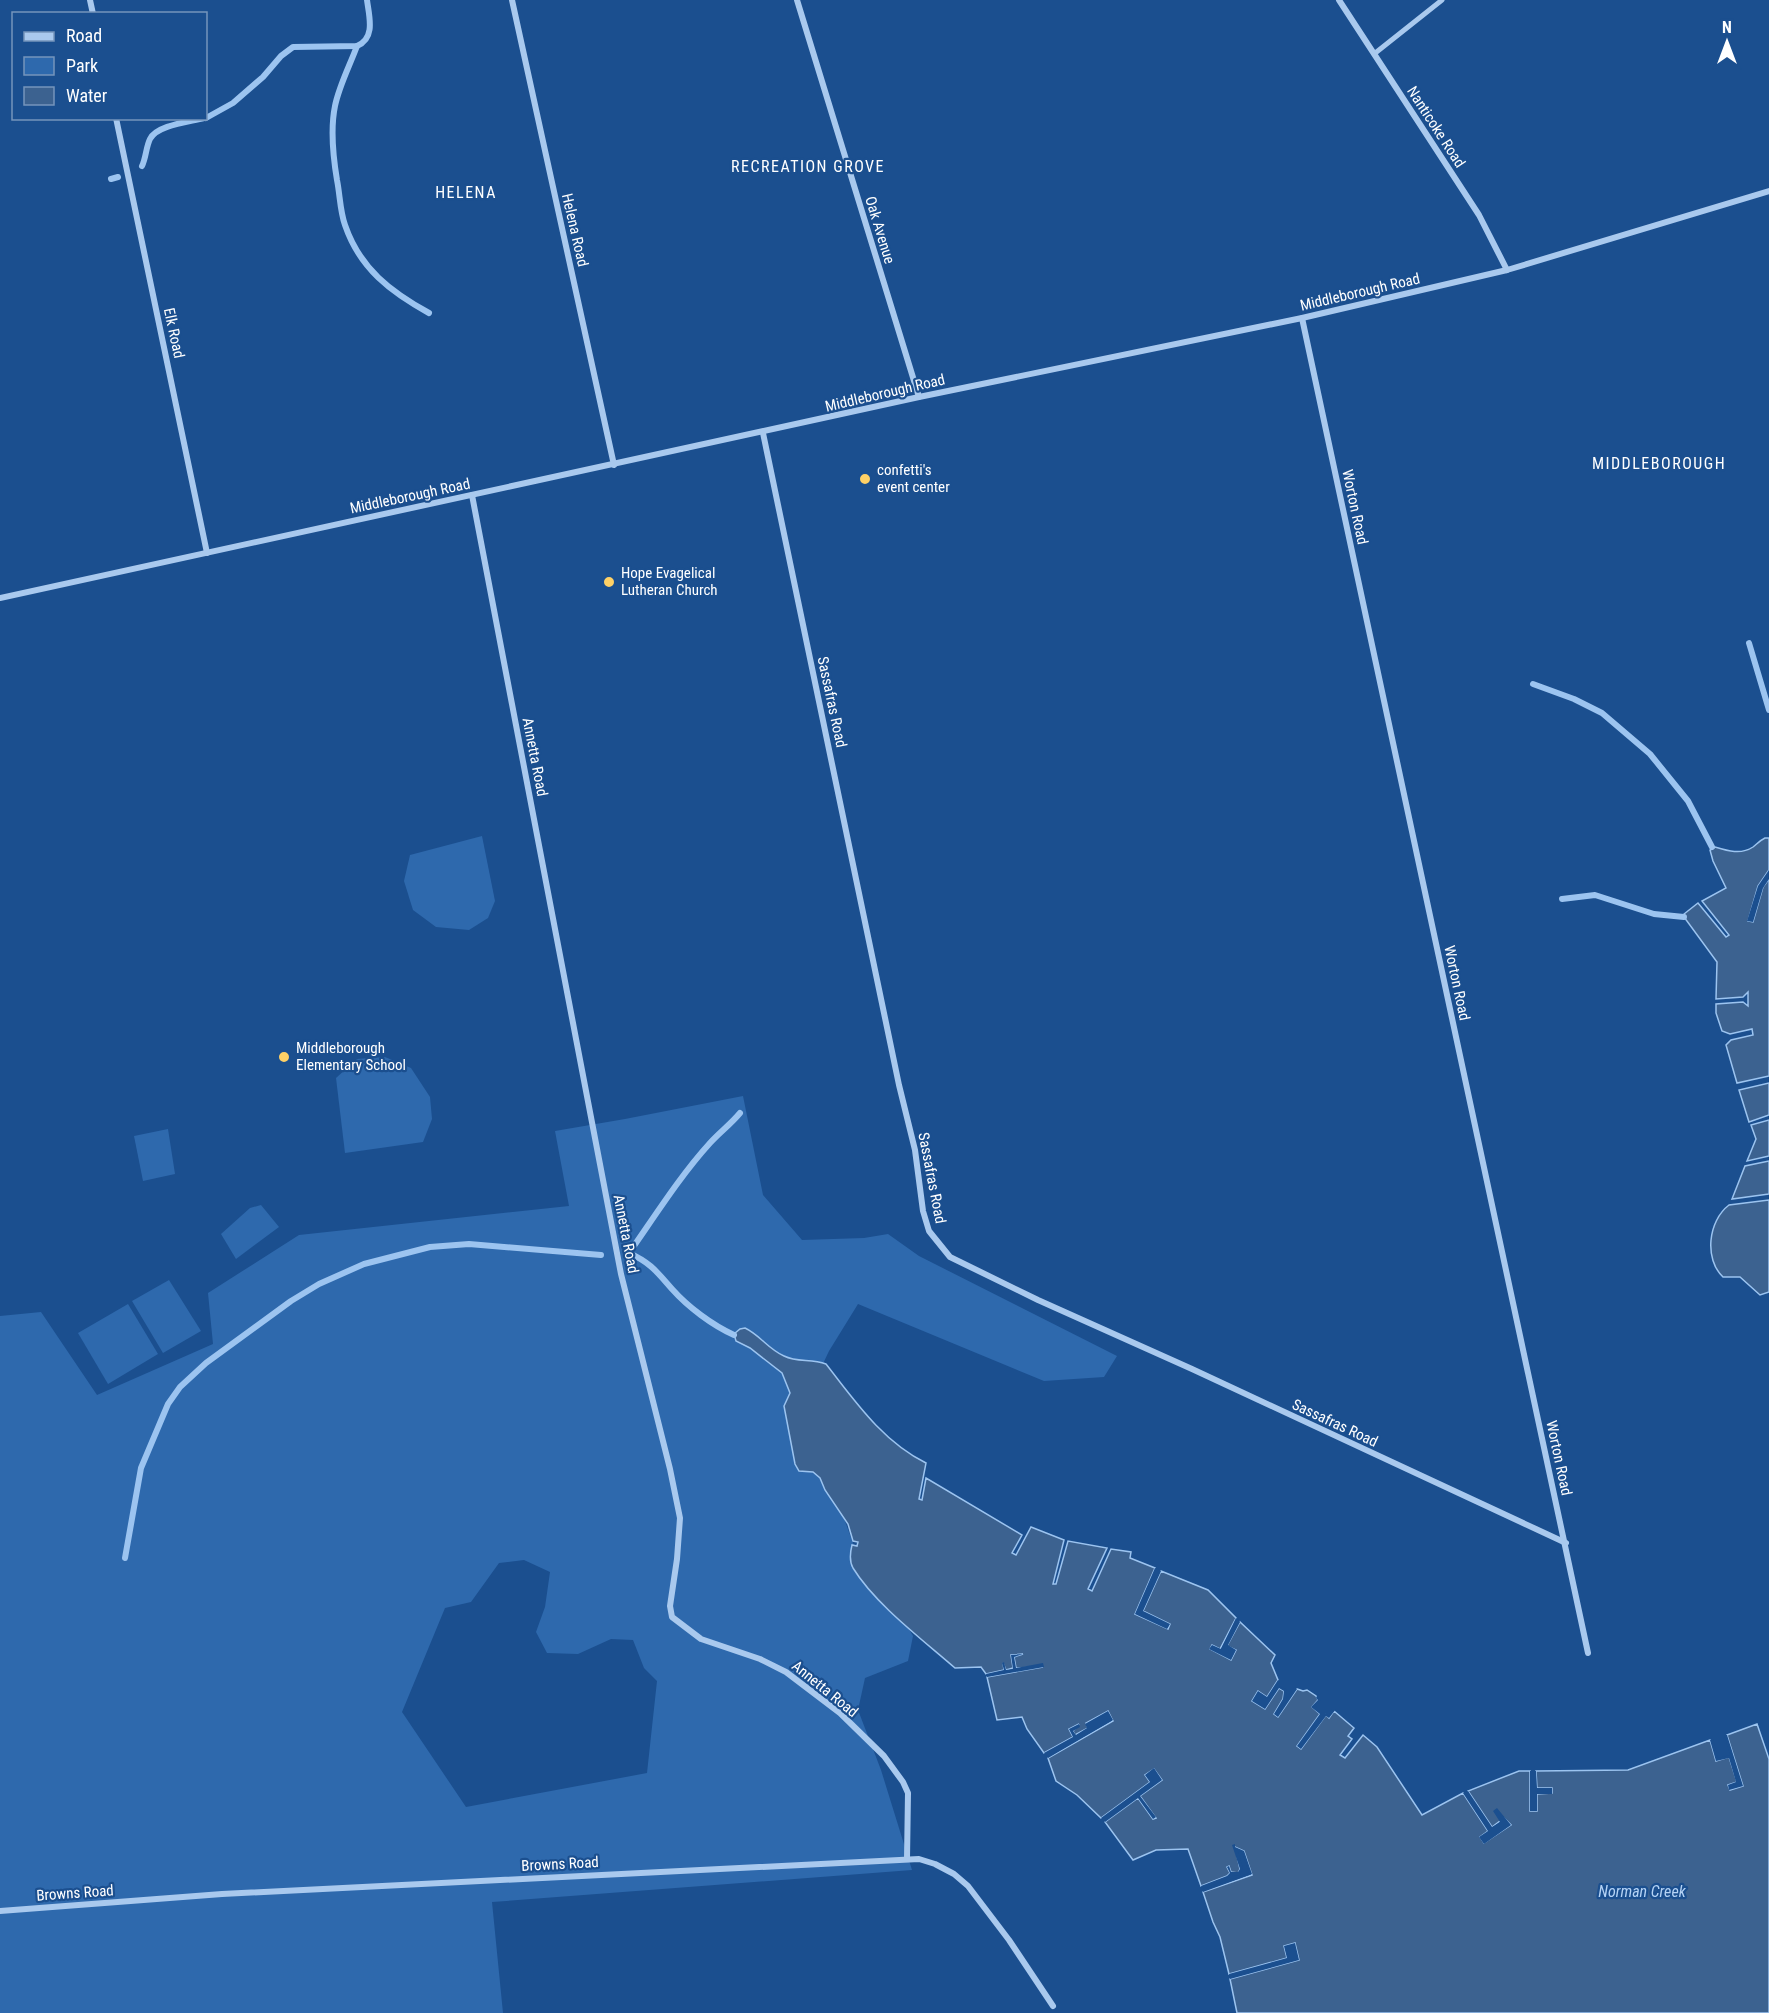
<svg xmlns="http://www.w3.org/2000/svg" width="1769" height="2013" viewBox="0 0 1769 2013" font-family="'Roboto Condensed',sans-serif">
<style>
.green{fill:#2e69ad;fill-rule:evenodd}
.water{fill:#3c6290;stroke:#9cc4f0;stroke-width:1.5}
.pier{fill:#1b4f8f}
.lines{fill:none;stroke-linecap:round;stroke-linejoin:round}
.stream{stroke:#9cc4f0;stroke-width:6}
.pedestrian{stroke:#a9c9ee;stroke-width:5}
.minor{stroke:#a9c9ee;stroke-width:6}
.poi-dot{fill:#ffd166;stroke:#1b4f8f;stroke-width:2}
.labels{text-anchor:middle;stroke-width:4.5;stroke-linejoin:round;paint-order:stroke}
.street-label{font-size:15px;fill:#fff;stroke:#1b4f8f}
.poi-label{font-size:15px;fill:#fff;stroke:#1b4f8f;text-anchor:start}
.neighbourhood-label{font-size:16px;letter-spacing:1.5px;fill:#fff;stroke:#1b4f8f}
.water-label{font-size:16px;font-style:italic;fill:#b5d3f5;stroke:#1b4f8f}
</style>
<rect width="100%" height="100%" fill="#1b4f8f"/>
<g class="green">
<path d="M482,836l13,65 -7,17 -19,12 -33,-3 -23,-17 -9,-29 6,-26z"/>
<path d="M385,1057l26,11 19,29 2,22 -9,23 -78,11 -9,-75 21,-19z"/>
<path d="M743,1096l20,99 39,45 62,-2 24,-4 31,22 198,100 -13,21 -60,4 -186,-77 -29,47 -26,55 58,159 31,35 21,36 -5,25 -43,17 -7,32 23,60 31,100 -420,32 11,111h-503v-697l41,-4 56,83 116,-51 -5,-51 91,-58 270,-29 -14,-75 70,-12zM524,1560l26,12 -5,35 -9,25 11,21 31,1 33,-15 22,1 11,28 13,13 -10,92 -181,34 -64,-95 43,-104 26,-6 28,-39z"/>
<path d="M168,1129l7,45 -32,7 -9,-45z"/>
<path d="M261,1205l18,22 -43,32 -15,-25 29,-26z"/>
<path d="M169,1280l32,51 -38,22 -31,-52z"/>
<path d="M128,1304l30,50 -50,30 -30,-51z"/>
</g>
<g class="water">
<path d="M1765,838h4v32l-11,16 -10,35 5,1 10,-35 6,-8v197l-32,7 -11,-38 5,-5 22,-5 -1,-6 -22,5 -8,-3 -6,-18v-9l27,-2 5,4v-14l-5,5 -27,2 1,-37 -33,-45v-3l14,-11 28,34 3,-2 -27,-34 24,-13 -13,-27 -3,-11 5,-3c13,4 26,8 38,0 4,-3 6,-6 12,-9z"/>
<path d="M1769,1083v32l-20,7 -10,-32z"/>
<path d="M1769,1120v36l-22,5 9,-22 -5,-14z"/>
<path d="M1769,1161v33l-37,5 13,-33z"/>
<path d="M1769,1200v92l-9,3 -20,-18h-17c-19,-18 -15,-56 6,-72z"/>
<path d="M745,1328c15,7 23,21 39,28 14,7 27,2 42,8 29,37 56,77 100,99l-7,36 3,1 4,-22 96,57 -10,18 4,2 15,-28 33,13 -11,44h3l12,-43 39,7 -19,41 4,2 19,-42 20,3 -1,6 25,10 -20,46 33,15 2,-5 -27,-13 18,-40 47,19 28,28 -16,31 -8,-4 -2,4 21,11 5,-10 -9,-4 13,-24 35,33 -4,8 7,17 -11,17 -9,-6 -6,10 13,8 14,-21 5,3 -1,8 -9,15 4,3 19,-28 6,2 4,-1 9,6 2,4 -6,7 8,7 -23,32 4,3 25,-34 3,3 5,-7 20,17 -6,8 4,3 -12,16 5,3 18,-23 14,12 45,68 41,-22 25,38 -8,6 4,6 27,-18 -7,-7 -12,9 -24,-36 51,-20h11v40h7v-17l15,-1v-5h-15l-1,-17 92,-1 82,-30 6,21 13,-4 8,25 -9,3 2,5 13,-4 -16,-51 30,-11 12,35v254h-532l-7,-34 69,-19 -4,-17 -11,3 3,12 -58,16 -9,-37 -7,-15 -10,-30 49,-17 -8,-24 -9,-4 5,22 -2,4 -7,-1 -2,-6 -2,1 3,6 -3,3 -26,10 -13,-37 -32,1 -23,10 -28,-38 33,-24 15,21 3,-1 -16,-22 22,-16 -8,-11 -9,6 5,7 -49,36 -24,-23 -21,-14 -8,-23 65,-37 -5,-10 -22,12 2,5 -13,7 -2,-4 6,-7 -10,5 4,8 -29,16 -17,-24 -5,-12 -25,3 -10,-43 56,-10 -27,1 -2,-11 9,-3 -12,1 2,13 -7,2 -3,-7 1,7 -18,4 -5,-7 -26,1c-32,-28 -80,-64 -102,-100 -4,-7 -3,-15 -1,-23l5,1 1,-4 -5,-1 -5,-17 -23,-34 -5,-12 -7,-6 -14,-1 -4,-7 -11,-58 6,-13 -8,-20 -32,-25 -14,-7 -2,-7 6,-5z"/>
</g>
<g class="pier">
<path d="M1769,870v9l-6,9 -10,34 -6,-1 11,-35z"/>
<path d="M1155,1568l3,1 -19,43 3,2 -2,-4 18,-41 3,2 -18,40 27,13 -3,5 -32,-15z"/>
<path d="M1236,1618l4,4 -12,23 8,5 -5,10 -22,-11 3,-4 9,4z"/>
<path d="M1023,1654l-9,3 2,11 27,-5 1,4 -57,10 -1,-3 18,-4 -2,-7 2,-1 2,8 7,-1 -2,-14z"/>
<path d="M1278,1680l2,1 -2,4 9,5 -1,9 8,-12 3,2 -19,28 -4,-3 9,-15 1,-8 -5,-3 -14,21 -13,-8 6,-10 9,6z"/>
<path d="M1318,1694l3,6 -5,7 7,7h6l3,-5h4l-7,9 -3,-2 -25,33 -4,-3 23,-32 -9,-7 7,-7 -2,-2z"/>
<path d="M1108,1711l5,9 -65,38 -4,-5 29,-16 -4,-8 10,-5 1,3 -7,4 3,4 11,-7 -2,-4z"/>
<path d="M1724,1735h3l16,51 -14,4 -1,-5 8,-3 -7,-24 -13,3 -6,-21 3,-1 5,19 12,-3z"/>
<path d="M1154,1768l8,12 -22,16 16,21 -3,2 -15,-21 -33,24 -4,-4 49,-36 -5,-7z"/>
<path d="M1530,1771h6l1,17h15v6h-15v17h-7z"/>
<path d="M1468,1791l24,36 8,-5 -7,-11 4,-3 14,17 -27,19 -5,-7 9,-6 -25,-38z"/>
<path d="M1235,1844v3l9,4 8,23 -49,18 -1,-2 47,-17 -7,-20 -4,-2 5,17 -3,7 -8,1 -4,3 -26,10 -1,-3 26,-10 3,-3 -3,-6 2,-1 2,6h7l2,-3 -8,-24z"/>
<path d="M1295,1943l4,17 -69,19 -1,-5 58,-16 -3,-12z"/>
</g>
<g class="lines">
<g class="stream">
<path d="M357,46c-7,19 -18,40 -22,60 -5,24 -2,50 2,74 3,15 3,31 8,45 15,44 46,67 84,88"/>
<path d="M206,118l27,-15 30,-26 18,-21 12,-9 64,-1c19,-8 12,-30 10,-46"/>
<path d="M142,166c4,-8 4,-19 8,-27 7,-14 39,-17 54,-21"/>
<path d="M111,179l7,-2"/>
<path d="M1749,643l20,67"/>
<path d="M1533,684l41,15 28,14 48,41 38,47 24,46"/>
<path d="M1562,899l33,-4 59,19 30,3"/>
<path d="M734,1335c-22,-10 -46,-28 -62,-46 -15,-17 -21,-26 -43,-36 26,-37 51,-77 81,-110 10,-11 21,-19 30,-30"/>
<path d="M125,1558l16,-90 27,-64 12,-17 26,-24 85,-62 28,-17 45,-20 66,-17 39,-3 132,11"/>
</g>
<path class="pedestrian" d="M1374,54l68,-54"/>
<g class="minor">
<path d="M90,0l3,14"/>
<path d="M512,0l102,465"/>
<path d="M797,0l122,397"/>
<path d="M1339,0l140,215 28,55"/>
<path d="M116,118l91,435"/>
<path d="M1302,318l286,1335"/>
<path d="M763,433l136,652 16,65 8,61 6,20 21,26 88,43 154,69 374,174"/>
<path d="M472,495l149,779 49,195 10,49 -3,41 -7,47 2,11 29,22 59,20 26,13 54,41 44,43 19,26 5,11 -1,66"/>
<path d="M0,598l919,-201 383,-79 205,-48 262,-79"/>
<path d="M0,1911l222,-17 697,-35 16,5 19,10 14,12 41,54 44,66"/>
</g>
</g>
<g class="poi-dot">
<circle cx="865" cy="479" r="6"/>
<circle cx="609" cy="582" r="6"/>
<circle cx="284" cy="1057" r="6"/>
</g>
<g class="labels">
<g class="street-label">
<text transform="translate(1436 127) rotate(57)" y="5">Nanticoke Road</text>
<text transform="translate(575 230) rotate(77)" y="5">Helena Road</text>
<text transform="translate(880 230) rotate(73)" y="5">Oak Avenue</text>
<text transform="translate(1360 292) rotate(-13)" y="5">Middleborough Road</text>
<text transform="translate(174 333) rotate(78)" y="5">Elk Road</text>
<text transform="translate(885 393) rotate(-13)" y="5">Middleborough Road</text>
<text transform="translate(410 496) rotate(-12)" y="5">Middleborough Road</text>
<text transform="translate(1355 507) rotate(78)" y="5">Worton Road</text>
<text transform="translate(832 702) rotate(78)" y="5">Sassafras Road</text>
<text transform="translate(535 757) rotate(79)" y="5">Annetta Road</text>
<text transform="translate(1457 983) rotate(78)" y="5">Worton Road</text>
<text transform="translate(932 1178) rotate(79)" y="5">Sassafras Road</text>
<text transform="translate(626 1234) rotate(79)" y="5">Annetta Road</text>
<text transform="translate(1335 1423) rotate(25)" y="5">Sassafras Road</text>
<text transform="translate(1559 1458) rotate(78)" y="5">Worton Road</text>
<text transform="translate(825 1689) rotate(39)" y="5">Annetta Road</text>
<text transform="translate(560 1864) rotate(-3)" y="5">Browns Road</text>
<text transform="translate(75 1893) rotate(-4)" y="5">Browns Road</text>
</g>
<g class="poi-label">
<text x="877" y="475">confetti's<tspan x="877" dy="17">event center</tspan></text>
<text x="621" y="578">Hope Evagelical<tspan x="621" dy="17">Lutheran Church</tspan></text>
<text x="296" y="1053">Middleborough<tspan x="296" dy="17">Elementary School</tspan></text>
</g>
<g class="neighbourhood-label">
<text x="808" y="172">RECREATION GROVE</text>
<text x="466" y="198">HELENA</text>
<text x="1659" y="469">MIDDLEBOROUGH</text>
</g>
<g class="water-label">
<text x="1642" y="1897">Norman Creek</text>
</g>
</g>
<rect x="12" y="12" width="195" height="108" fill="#1b4f8f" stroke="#7695bc" stroke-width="1.5"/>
<rect x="24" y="32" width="30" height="9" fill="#a9c9ee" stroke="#7695bc" stroke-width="1.5"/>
<text x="66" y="42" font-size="18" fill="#ffffff">Road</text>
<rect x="24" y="57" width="30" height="18" fill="#2e69ad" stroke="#7695bc" stroke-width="1.5"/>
<text x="66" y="72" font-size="18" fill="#ffffff">Park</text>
<rect x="24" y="87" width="30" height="18" fill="#3c6290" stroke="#7695bc" stroke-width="1.5"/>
<text x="66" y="102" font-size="18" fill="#ffffff">Water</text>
<g transform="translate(1727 42)" stroke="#1b4f8f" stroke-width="4.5" paint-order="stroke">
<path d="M0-4.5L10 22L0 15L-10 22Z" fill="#ffffff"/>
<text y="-9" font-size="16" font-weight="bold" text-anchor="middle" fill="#ffffff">N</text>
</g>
</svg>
